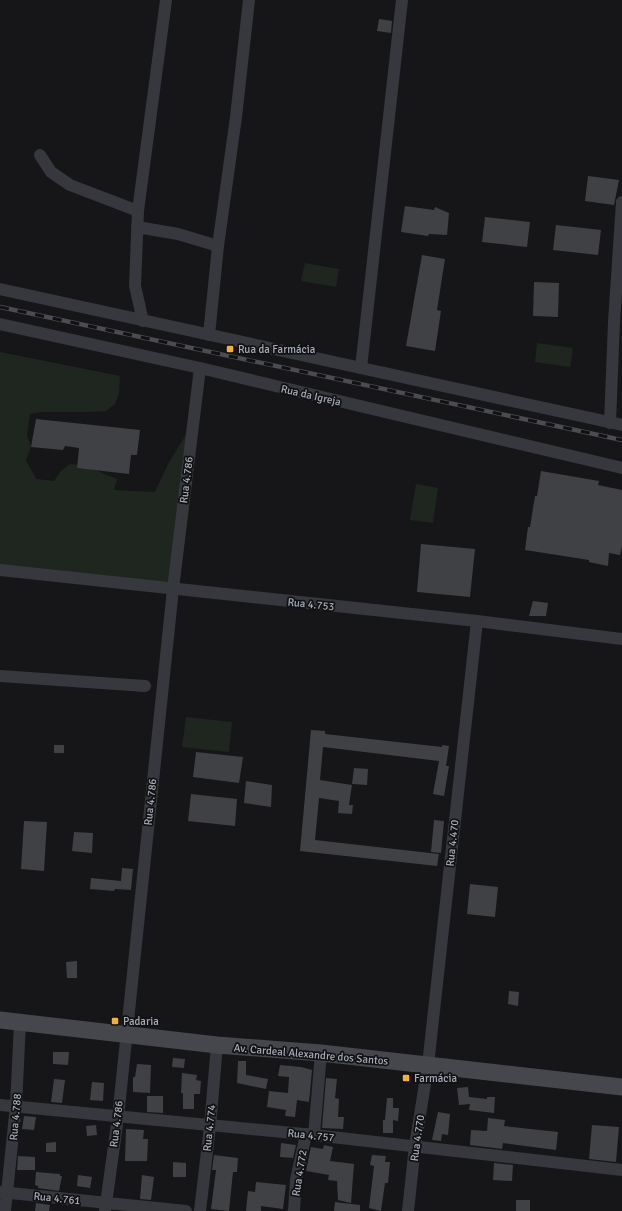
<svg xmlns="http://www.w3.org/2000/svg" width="622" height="1211" viewBox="0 0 622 1211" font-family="Signika,sans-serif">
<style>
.green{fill:#1e261f}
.building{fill:#404145}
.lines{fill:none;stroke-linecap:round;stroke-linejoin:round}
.street{stroke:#37383d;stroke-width:12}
.secondary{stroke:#45474d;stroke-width:17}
.rail-casing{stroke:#4a4c52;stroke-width:4.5}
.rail{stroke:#111113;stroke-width:3;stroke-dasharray:9;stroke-linecap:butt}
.poi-dot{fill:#f2b134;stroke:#111113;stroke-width:1.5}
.labels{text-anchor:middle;stroke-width:3.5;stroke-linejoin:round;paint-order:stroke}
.poi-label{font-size:11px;fill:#a8adb8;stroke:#111113;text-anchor:start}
.street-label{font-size:11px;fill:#a8adb8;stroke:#111113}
</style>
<rect width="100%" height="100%" fill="#161618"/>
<g class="green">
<path d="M305,263l34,6 -3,18 -35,-6z"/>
<path d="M537,343l36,5 -3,19 -35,-5z"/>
<path d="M0,352l120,24 -1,17 -4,11 -9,7 -19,1h-45l-12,2 -3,21 4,12 -5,13 10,19 18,2 7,-10 9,-7 13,1 34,14 -3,11 41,2 13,-28 19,-31 -14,156 -173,-22z"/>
<path d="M416,484l22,4 -5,35 -23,-3z"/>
<path d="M186,717l46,5 -3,30 -47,-5z"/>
</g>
<g class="building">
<path d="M379,19l13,2 -1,12 -14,-2z"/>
<path d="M588,176l31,4 -5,25 -29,-4z"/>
<path d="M405,206l29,4 1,-3 14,6 -2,22 -18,-1 -1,2 -27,-4z"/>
<path d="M485,217l45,5 -3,25 -45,-5z"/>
<path d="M556,225l45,5 -3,25 -45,-5z"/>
<path d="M422,255l23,4 -8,51 4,1 -6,40 -29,-5z"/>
<path d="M534,282l25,1 -1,34 -25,-1z"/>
<path d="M36,419l104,11 -3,25h-6l-2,19 -52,-6 2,-20 -14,-2 -2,4 -32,-3z"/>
<path d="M541,471l58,10 -1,4 24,5v56l-2,9 -11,-2 -1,13 -19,-4v-2l-64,-10 3,-23h2l5,-31h2z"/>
<path d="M421,544l54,5 -5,48 -53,-5z"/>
<path d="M533,601l15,2 -2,13h-17z"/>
<path d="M311,730l14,1v3l117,13v-2l7,1 -3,20h3l-5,30 -11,-2 6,-33 -116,-14 -3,33 32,5 -3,20h4l-1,9 -14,-1 1,-12 -20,-3 -4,42 124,14 -2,12 -137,-15z"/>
<rect x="54" y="745" width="10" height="8"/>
<path d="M196,752l47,5 -4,26 -46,-6z"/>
<path d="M354,768l14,1 -1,16 -15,-1z"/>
<path d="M246,781l26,4 -1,22 -27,-4z"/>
<path d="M191,794l46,5 -2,27 -47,-5z"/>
<path d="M434,820l10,1 -3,32 -10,-1z"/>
<path d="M24,821l23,1 -3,49 -23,-2z"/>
<path d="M74,832l19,1 -1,20 -20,-2z"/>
<path d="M122,868l11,1 -2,21 -16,-1 -1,2 -24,-2 1,-11 30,3z"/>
<path d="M470,884l28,3 -3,30 -28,-3z"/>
<path d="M77,961v17h-10l-1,-16z"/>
<path d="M509,991l10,1 -1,14 -10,-2z"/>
<path d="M53,1052h16l-1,13 -15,-1z"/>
<path d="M173,1058l12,1 -1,9 -12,-1z"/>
<path d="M238,1061h8v14l22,4 -2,10 -29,-6z"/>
<path d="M137,1064l14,1 -1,28 -17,-1v-15h2z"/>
<path d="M280,1065l21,2 11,3 -3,32 -12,-2 -2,17 -10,-1 1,-6 -19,-3 2,-16 19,2 1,-16 -11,-1z"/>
<path d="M182,1073l15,2 -1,5 5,1 -1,13h-6v15h-11v-16h-2z"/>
<path d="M326,1078l11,1 -2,19 4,1 -1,18h6l-1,12 -21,-1z"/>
<path d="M54,1079l11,1 -3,23 -11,-1z"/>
<path d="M92,1082l12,1 -1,18 -13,-1z"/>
<path d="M468,1087l1,10 18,2v-2h8l-1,16 -25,-3 1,-6 -11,1 -2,-17z"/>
<path d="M147,1096h16v17l-16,-1z"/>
<path d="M387,1098h6v10h6l-1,13 -5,-1v13h-10v-13h2z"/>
<path d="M438,1112l12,2 -2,21 -6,-1 -1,7 -9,-1z"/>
<path d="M24,1116l12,1 -2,13 -12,-1z"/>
<path d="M488,1118l17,2 -1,6 54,6 -2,18 -53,-7 -1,6 -32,-4 1,-15 16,1z"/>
<path d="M96,1125l1,10 -10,1 -1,-10z"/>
<path d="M592,1125l27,2 -3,35 -27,-3z"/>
<path d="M126,1129l18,1 -1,9h5l-1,22h-22z"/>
<path d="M56,1142v10h-10v-9z"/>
<path d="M281,1143l15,2 -3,13 -13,-1z"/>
<path d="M324,1145l9,2 -3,14 24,3 -3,39 -13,-3 -1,-19 -9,-1 1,-5 -23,-4 5,-24 12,2z"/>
<path d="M214,1155l24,3 -1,14h-4l-4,39 -18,-2 5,-39h-4z"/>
<path d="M372,1155l14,1 -1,6h5l-2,21h-3l-4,28 -12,-3 5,-42 -4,-1z"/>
<path d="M18,1156l17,1v13h-18z"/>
<path d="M173,1162l13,1v14h-13z"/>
<path d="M494,1163l19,2 -1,16 -19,-1z"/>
<path d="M36,1172l24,2v2h2l-3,15 -21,-3v-2l-3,-1z"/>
<path d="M78,1175l14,2 -2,11 -13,-2z"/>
<path d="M142,1175l12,2 -3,23 -11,-1z"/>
<path d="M256,1182l30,3 -3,24 -22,-3v5h-15l2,-20 7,1z"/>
<rect x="516" y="1200" width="14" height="11"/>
<path d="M335,1202l25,3v6h-26z"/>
<path d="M36,1203l14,2 -1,6h-14z"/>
</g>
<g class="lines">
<g class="street">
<path d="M40,155l11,17 19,13 68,26"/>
<path d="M137,227l41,7 40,12"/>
<path d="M0,289l622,136"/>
<path d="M143,321l-8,-35 3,-75 28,-211"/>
<path d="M0,324l200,44 422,100"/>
<path d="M209,335l9,-89 18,-129 13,-117"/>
<path d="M361,368l41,-368"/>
<path d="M610,423l4,-101 8,-120"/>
<path d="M0,570l477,51 145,18"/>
<path d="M0,676l145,10"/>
<path d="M0,1105l314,30 308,35"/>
<path d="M314,1135l7,-82"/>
<path d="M0,1192l186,19"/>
<path d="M5,1211l11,-105 4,-84"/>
<path d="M105,1211l13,-94 55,-528 27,-221"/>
<path d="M200,1211l10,-85 7,-81"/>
<path d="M294,1211l2,-31 10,-46"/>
<path d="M408,1211l7,-65 13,-81 49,-444"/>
</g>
<path class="secondary" d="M0,1020l217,25 104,8 301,34"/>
<g class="rail-casing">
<path id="rail" d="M0,307l622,133"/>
</g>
<use href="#rail" class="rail"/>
</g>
<g class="poi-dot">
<rect x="226" y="345" width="8" height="8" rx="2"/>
<rect x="111" y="1017" width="8" height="8" rx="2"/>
<rect x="402" y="1074" width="8" height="8" rx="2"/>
</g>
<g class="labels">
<g class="poi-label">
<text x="238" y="353">Rua da Farmácia</text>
<text x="123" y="1025">Padaria</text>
<text x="414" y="1082">Farmácia</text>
</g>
<g class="street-label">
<text transform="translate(311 395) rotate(13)" y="4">Rua da Igreja</text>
<text transform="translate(186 480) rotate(-83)" y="4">Rua 4.786</text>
<text transform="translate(311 604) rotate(6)" y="4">Rua 4.753</text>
<text transform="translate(150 802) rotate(-84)" y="4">Rua 4.786</text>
<text transform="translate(452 843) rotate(-84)" y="4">Rua 4.470</text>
<text transform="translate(311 1054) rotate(5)" y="4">Av. Cardeal Alexandre dos Santos</text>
<text transform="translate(15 1117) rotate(-85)" y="4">Rua 4.788</text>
<text transform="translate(116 1124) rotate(-83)" y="4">Rua 4.786</text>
<text transform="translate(209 1128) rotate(-84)" y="4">Rua 4.774</text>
<text transform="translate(311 1135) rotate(6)" y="4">Rua 4.757</text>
<text transform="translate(417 1138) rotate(-82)" y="4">Rua 4.770</text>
<text transform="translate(299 1173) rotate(-81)" y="4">Rua 4.772</text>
<text transform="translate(57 1198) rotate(6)" y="4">Rua 4.761</text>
</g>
</g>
</svg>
